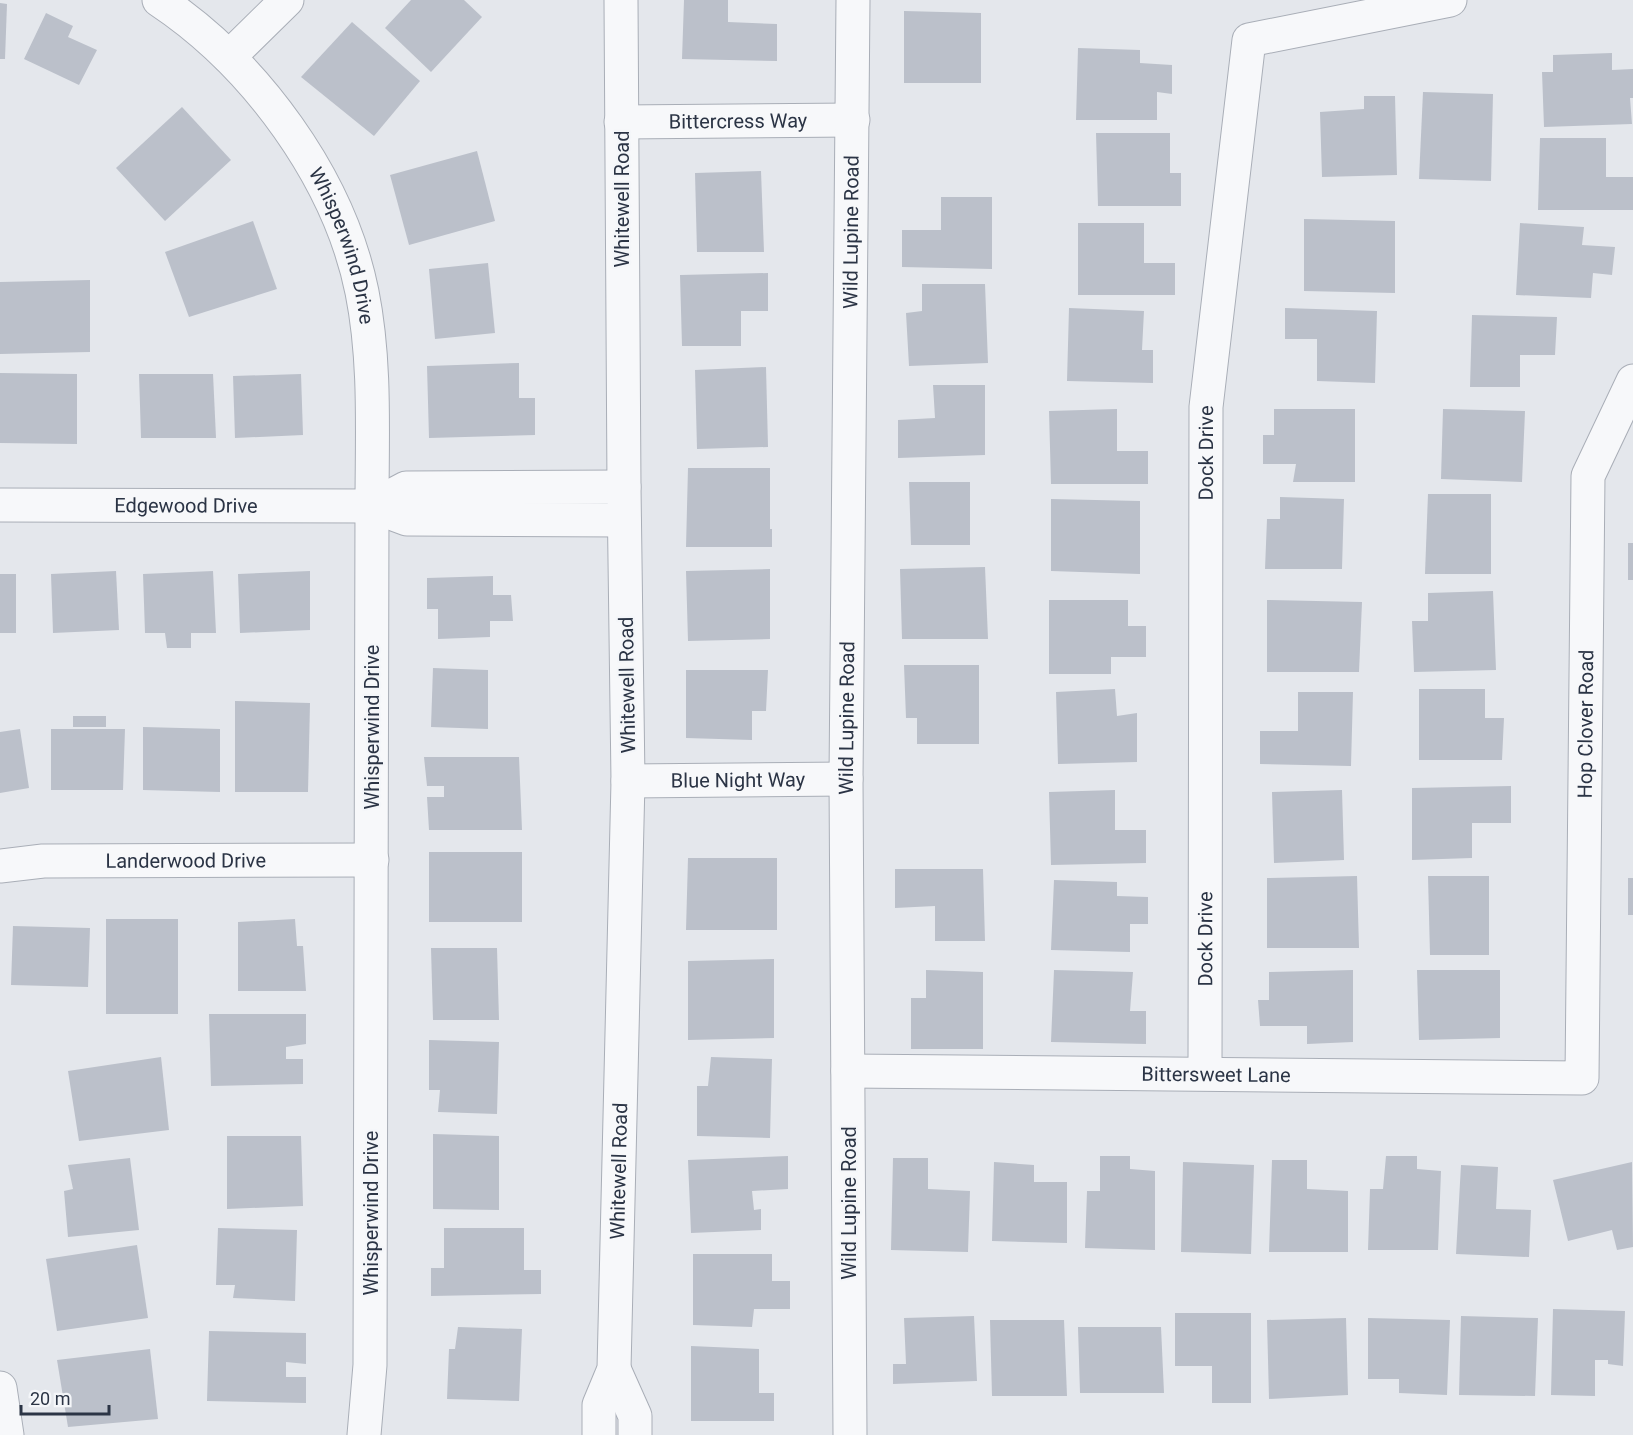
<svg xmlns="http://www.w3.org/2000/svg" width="1633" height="1435" viewBox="0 0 1633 1435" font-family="Roboto,sans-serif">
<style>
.building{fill:#bbc0ca}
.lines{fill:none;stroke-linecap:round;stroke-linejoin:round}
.minor-casing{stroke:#a9aeb7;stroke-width:35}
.minor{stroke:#f7f8fa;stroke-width:33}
.labels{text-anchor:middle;stroke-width:4.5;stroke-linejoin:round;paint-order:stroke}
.street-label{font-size:20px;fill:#2b3445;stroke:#f4f6f9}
</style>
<rect width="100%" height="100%" fill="#e4e7ec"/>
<g class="building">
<path d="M411,0h53l18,17 -51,55 -46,-44z"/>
<path d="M684,0h44v22l49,2v37l-95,-2z"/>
<path d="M0,3l7,1 -2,55h-5z"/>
<path d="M904,11l77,2v70h-77z"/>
<path d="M46,13l27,13 -5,11 29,13 -18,35 -55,-26z"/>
<path d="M352,22l68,59 -46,55 -73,-59z"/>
<path d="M1078,48l62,2v13l32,2v29l-15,-2v28h-81z"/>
<path d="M1612,53v17l21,-1v29h-3l2,26 -88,3 -2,-55h11v-17z"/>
<path d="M1423,92l70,2 -2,87 -72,-2z"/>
<path d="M1364,96h31l2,79 -75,2 -2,-65 44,-3z"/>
<path d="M182,107l49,53 -66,61 -49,-53z"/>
<path d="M1096,133h74v40h11v33h-83z"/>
<path d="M1540,138h66v39h27v33h-95z"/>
<path d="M477,151l18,70 -86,24 -19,-70z"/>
<path d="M761,171l3,81h-67l-2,-79z"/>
<path d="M941,197h51v72l-90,-2v-37h39z"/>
<path d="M1304,219l91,2v72l-91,-2z"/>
<path d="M253,221l24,68 -88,28 -24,-65z"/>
<path d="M1078,223h66v40h31v32h-97z"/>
<path d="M1520,223l64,4 -2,18 33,2 -3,28 -19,-2 -2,25 -75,-3z"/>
<path d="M488,263l7,70 -60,6 -6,-70z"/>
<path d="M768,273v38h-27v35h-59l-2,-71z"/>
<path d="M90,280v72l-90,2v-72z"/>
<path d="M922,284h63l3,79 -79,3 -3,-53 16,-2z"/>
<path d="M1069,308l75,3 -2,39h11v33l-86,-2z"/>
<path d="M1285,308l92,3 -2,72 -58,-2v-42h-32z"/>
<path d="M1472,315l85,2 -2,38h-35v32h-50z"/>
<path d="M519,363v35h16v37l-106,3 -2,-72z"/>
<path d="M766,367l2,80 -71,2 -2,-79z"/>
<path d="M0,373l77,1v70l-77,-1z"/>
<path d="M139,374h74l3,64h-75z"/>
<path d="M301,374l2,61 -68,3 -2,-62z"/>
<path d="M933,385h52v70l-87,3v-38l37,-2z"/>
<path d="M1117,409v42h31v33h-97l-2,-73z"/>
<path d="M1274,409h81v73h-62l3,-18h-33v-29h11z"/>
<path d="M1443,409l82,2 -3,71 -81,-3z"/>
<path d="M688,468h82v61h2v18h-86z"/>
<path d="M909,482h61v63h-59z"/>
<path d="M1428,494h63v80h-66z"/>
<path d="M1280,497l64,2 -2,70h-77l2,-50h13z"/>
<path d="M1051,499l89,2v73l-89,-3z"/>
<rect x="1628" y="543" width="5" height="37"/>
<path d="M985,567l3,72h-86l-2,-70z"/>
<path d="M770,569v70l-82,2 -2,-70z"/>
<path d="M116,571l3,59 -66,3 -2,-59z"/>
<path d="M213,571l3,62h-25v15h-24l-2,-15h-20l-2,-59z"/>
<path d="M310,571v59l-70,3 -2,-59z"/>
<rect x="0" y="574" width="16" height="59"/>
<path d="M493,576v19h18l2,26h-23v16l-52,2v-30h-11v-31z"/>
<path d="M1493,591l3,79 -82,2 -2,-51h16v-28z"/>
<path d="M1049,600h79v26h18v31h-35v17h-62z"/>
<path d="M1267,600l95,2 -3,70h-92z"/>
<path d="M904,665h75v79h-62v-26h-11z"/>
<path d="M433,668l55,2v59l-57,-2z"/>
<path d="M686,670h82l-2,41h-14v29l-66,-2z"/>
<path d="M1115,689l2,27 20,-3v49l-79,2 -2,-72z"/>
<path d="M1419,689h66v29h19l-2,42h-83z"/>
<path d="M1298,692h55l-2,74 -91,-2v-33h38z"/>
<path d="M235,701l75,2 -2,89h-73z"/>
<rect x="73" y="716" width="33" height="11"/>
<path d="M143,727l77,2v63l-77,-2z"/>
<path d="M20,729l9,59 -29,5v-61z"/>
<path d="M51,729h74l-2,61h-72z"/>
<path d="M424,757h95l3,73h-93l-2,-33h17v-11h-17z"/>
<path d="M1511,786v37h-39v35l-60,2v-72z"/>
<path d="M1115,790v40h31v33l-95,2 -2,-73z"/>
<path d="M1342,790l2,70 -70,3 -2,-71z"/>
<rect x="429" y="852" width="93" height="70"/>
<path d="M688,858h89v72h-91z"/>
<path d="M895,869h88l2,72h-50v-35l-40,2z"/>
<path d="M1357,876l2,72h-92v-70z"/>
<path d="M1428,876h61v79h-59z"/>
<rect x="1628" y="878" width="5" height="37"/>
<path d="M1054,880l63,2v14l31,1v27h-18v28l-79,-2z"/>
<rect x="106" y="919" width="72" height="95"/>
<path d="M295,919l2,27h6l3,45h-68v-69z"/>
<path d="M13,926l77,2 -2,59 -77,-2z"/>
<path d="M431,948h66l2,72h-66z"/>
<path d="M774,959v79l-86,2v-79z"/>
<path d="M926,970l57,2v77h-72v-51h15z"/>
<path d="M1054,970l79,2 -3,39h16v33l-95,-2z"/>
<path d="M1353,970v72l-46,2v-18h-47l-2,-26h11v-28z"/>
<path d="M1417,970h83v68l-81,2z"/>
<path d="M209,1014h97v30l-20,3v12h17v25l-92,2z"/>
<path d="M429,1040l70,2 -2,72 -59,-2 2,-22h-11z"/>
<path d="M161,1057l8,73 -90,11 -11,-70z"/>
<path d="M711,1057l61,2 -2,79 -73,-2v-50h11z"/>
<path d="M433,1134l66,2v74l-66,-1z"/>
<path d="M227,1136h74l2,70 -76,3z"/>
<path d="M788,1156v33l-36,2 2,19 7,-1v21l-70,3 -3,-73z"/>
<path d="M1100,1156h30v13l25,2v79l-70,-2 2,-57h13z"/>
<path d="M1386,1156h31v13l24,2 -3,79h-70l2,-61h13z"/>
<path d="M130,1158l9,72 -71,7 -4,-46 9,-2 -5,-24z"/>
<path d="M893,1158h35v31l42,2 -2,61 -77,-2z"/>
<path d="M1272,1160h35v29l41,2v61h-79z"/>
<path d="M994,1162l40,3v17h33v61l-75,-2z"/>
<path d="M1183,1162l71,3 -3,89 -70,-2z"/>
<path d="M1632,1162l1,85 -16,3 -5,-20 -44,11 -15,-61z"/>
<path d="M1461,1165l37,2 -2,42 35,1 -2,47 -73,-3z"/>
<path d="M218,1228l79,2 -2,71 -62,-3 2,-13h-19z"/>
<path d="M444,1228h80v42h17v24l-110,2v-28h13z"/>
<path d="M137,1245l11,73 -91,13 -11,-72z"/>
<path d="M693,1254h79v27h18v28h-36l-2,18 -59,-2z"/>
<path d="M1553,1309l72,2 -2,55 -15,-2v-4h-13v36l-44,-1z"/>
<path d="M1175,1313h76v90h-39v-37h-37z"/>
<path d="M974,1316l3,65 -84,3v-20h13l-2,-46z"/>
<path d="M1461,1316l77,2 -3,78 -76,-1z"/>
<path d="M1346,1318l2,77 -79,4 -2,-79z"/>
<path d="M1368,1318l82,2 -3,75 -48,-2v-14h-31z"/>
<path d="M990,1320h74l3,76h-75z"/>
<path d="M458,1327l64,2 -3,72 -72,-2 2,-50h6z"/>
<path d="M1078,1327h83l3,66h-84z"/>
<path d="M209,1331l97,2v31l-20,-2v15h20v26l-99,-2z"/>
<path d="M691,1346l68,3v44h15v28h-83z"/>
<path d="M150,1349l8,70 -90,8 -11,-67z"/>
</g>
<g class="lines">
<g class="minor-casing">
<g id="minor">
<path id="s1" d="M159,0c96,64 180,178 203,292 14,70 10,143 10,214l-2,859 -6,70"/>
<path d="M229,57l58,-57"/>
<path id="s2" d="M621,122l232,-2"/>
<path id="s3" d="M0,505l372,1 35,13 217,1"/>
<path d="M372,506l34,-18 218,-1"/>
<path id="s4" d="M628,781l218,-2"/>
<path id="s5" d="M0,866l43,-5 329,-1"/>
<path id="s6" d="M848,1071l734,7 6,-602 45,-95"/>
<path id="s7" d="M1205,1073l1,-666 43,-367 201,-40"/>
<path d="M614,1369l21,47v19"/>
<path d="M0,1388l7,47"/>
<path id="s8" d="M599,1435v-30l15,-36 14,-588 -4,-294 -3,-487"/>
<path id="s9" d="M850,1435l-4,-656 7,-779"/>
</g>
</g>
<use href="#minor" class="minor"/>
</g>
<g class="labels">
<g class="street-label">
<text dy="7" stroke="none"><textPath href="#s2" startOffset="117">Bittercress Way</textPath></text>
<text transform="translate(622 199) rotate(-90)" y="7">Whitewell Road</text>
<text dy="7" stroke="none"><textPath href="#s9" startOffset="1203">Wild Lupine Road</textPath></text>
<text dy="7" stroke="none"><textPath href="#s1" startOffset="314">Whisperwind Drive</textPath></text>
<text dy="7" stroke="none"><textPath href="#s7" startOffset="620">Dock Drive</textPath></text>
<text dy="7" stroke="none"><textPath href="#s3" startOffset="186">Edgewood Drive</textPath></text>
<text transform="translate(627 685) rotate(-91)" y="7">Whitewell Road</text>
<text dy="7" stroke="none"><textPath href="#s9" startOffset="717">Wild Lupine Road</textPath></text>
<text dy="7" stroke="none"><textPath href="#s6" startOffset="1088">Hop Clover Road</textPath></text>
<text transform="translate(372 727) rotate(-90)" y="7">Whisperwind Drive</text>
<text dy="7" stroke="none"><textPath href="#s4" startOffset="110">Blue Night Way</textPath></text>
<text dy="7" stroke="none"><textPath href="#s5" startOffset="186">Landerwood Drive</textPath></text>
<text dy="7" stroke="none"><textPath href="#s7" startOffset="134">Dock Drive</textPath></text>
<text dy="7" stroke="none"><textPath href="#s6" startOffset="368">Bittersweet Lane</textPath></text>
<text dy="7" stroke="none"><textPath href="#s8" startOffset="267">Whitewell Road</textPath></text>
<text transform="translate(849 1203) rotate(-90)" y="7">Wild Lupine Road</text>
<text transform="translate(371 1213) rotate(-90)" y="7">Whisperwind Drive</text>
</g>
</g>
<path d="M21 1405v9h88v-9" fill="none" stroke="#2b3445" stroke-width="3"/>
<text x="30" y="1405" font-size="18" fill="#2b3445" stroke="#f4f6f9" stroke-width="4.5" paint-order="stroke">20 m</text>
</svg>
